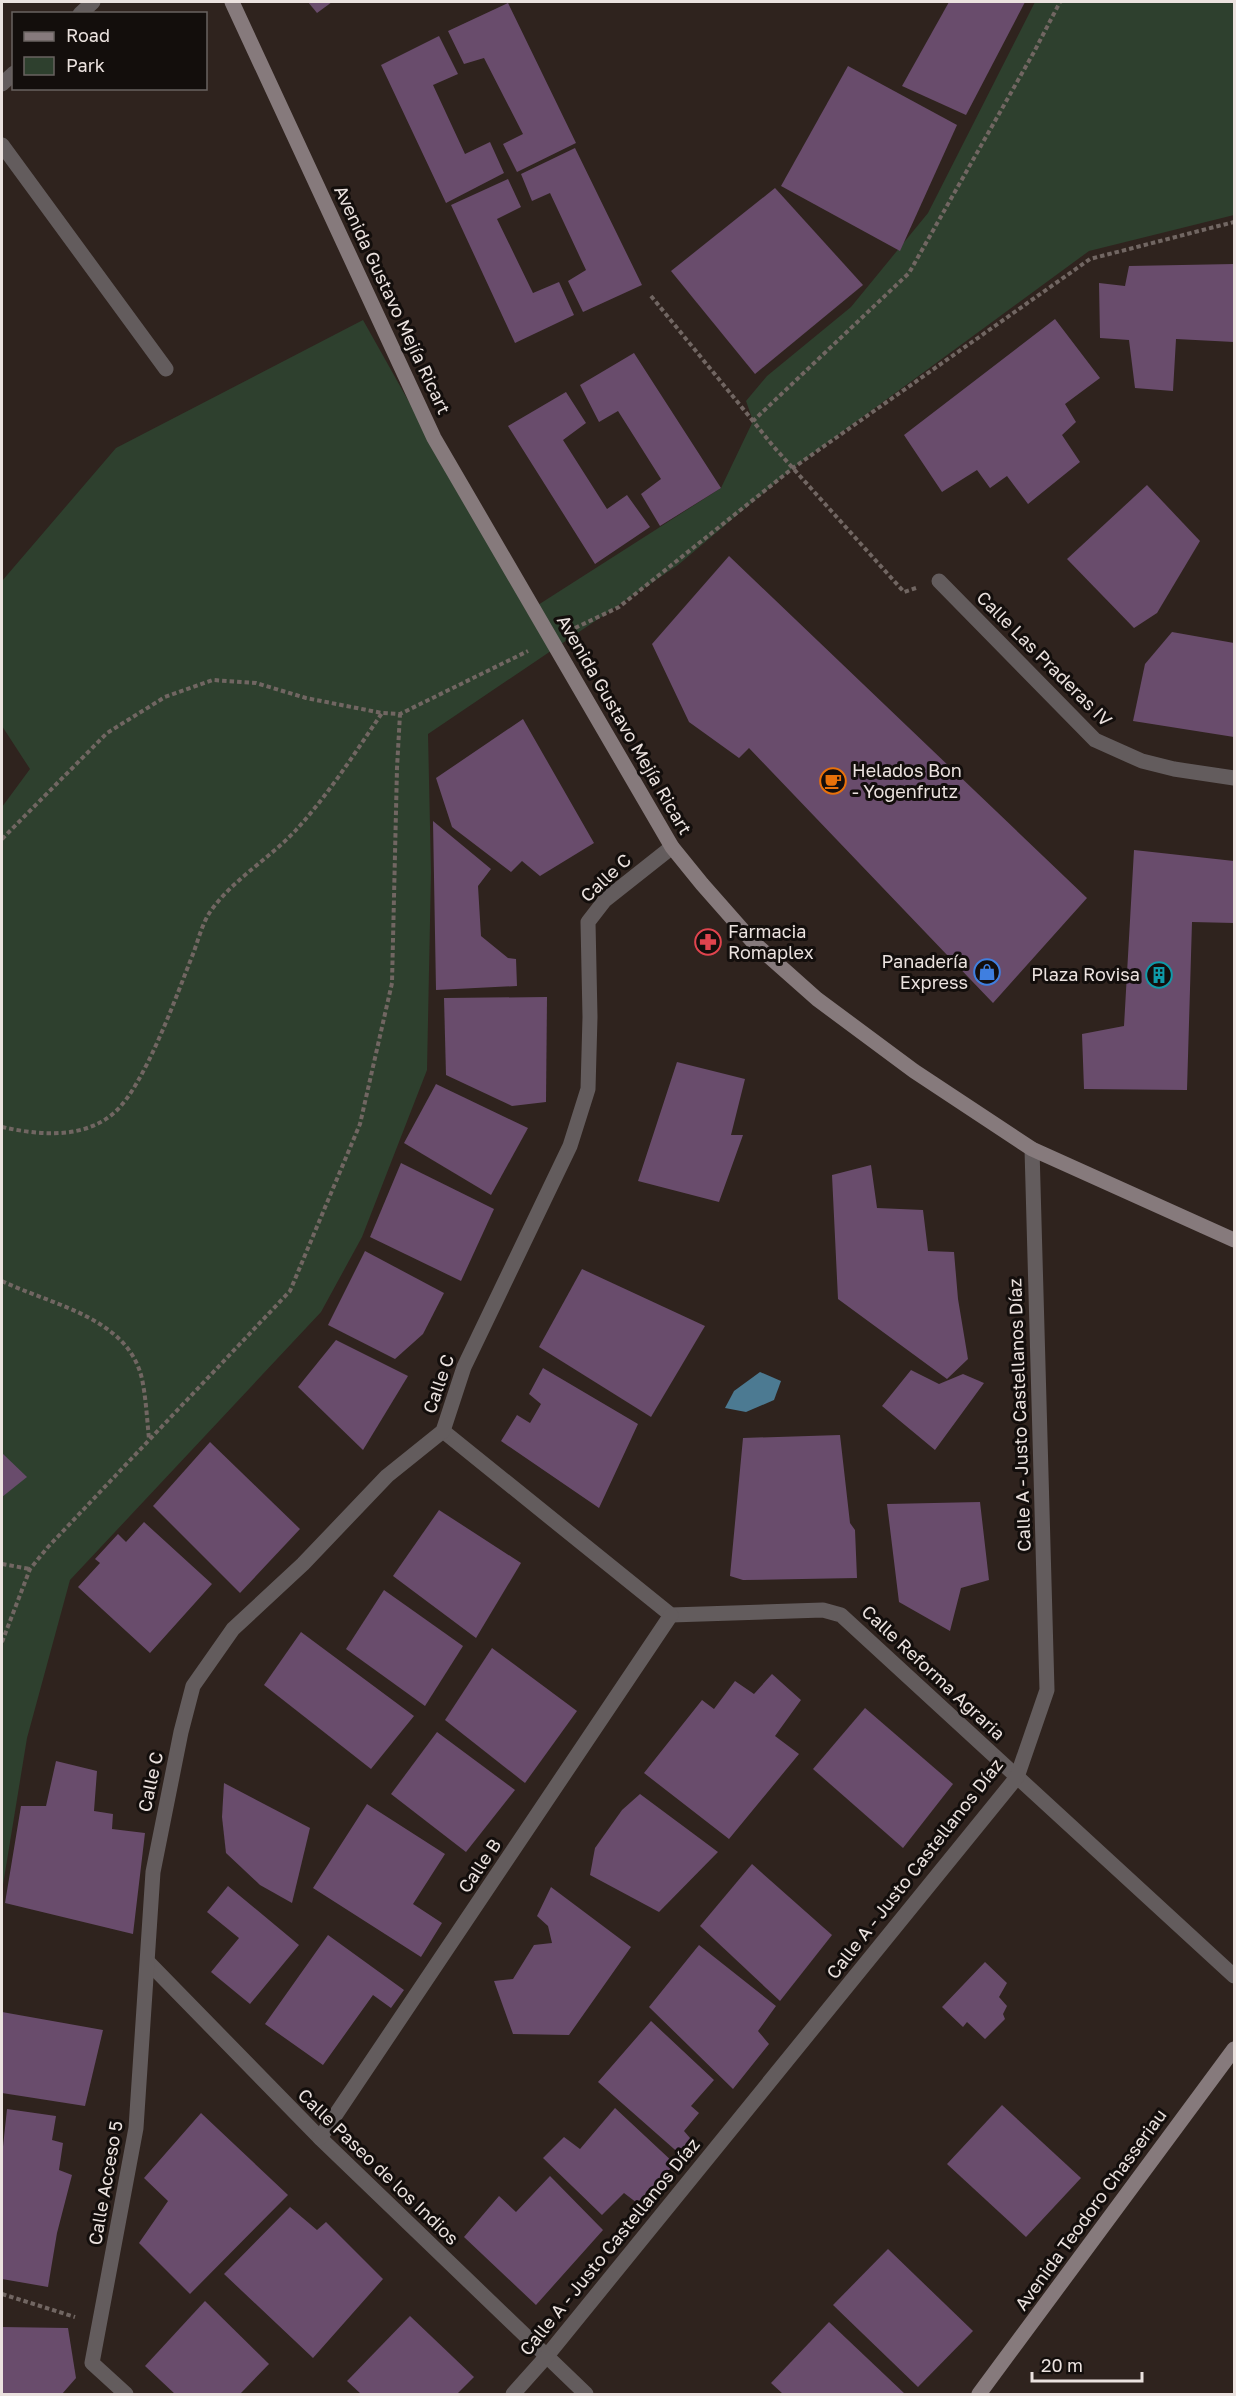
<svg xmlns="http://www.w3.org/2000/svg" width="1236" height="2396" viewBox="0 0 1236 2396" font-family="'Golos Text',sans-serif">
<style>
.green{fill:#2e402e}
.water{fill:#4c7a92}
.building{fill:#694c6c}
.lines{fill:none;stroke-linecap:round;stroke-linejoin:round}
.path{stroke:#716662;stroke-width:4;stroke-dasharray:4.5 3;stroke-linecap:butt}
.lane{stroke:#635c5d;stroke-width:15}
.street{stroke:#635c5d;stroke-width:15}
.secondary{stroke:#867a7c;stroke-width:15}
.labels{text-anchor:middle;stroke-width:6;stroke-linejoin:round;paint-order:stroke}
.street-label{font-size:18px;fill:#ebe2df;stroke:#130e0c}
.poi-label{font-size:18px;fill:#ebe2df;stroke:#130e0c;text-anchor:start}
</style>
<rect width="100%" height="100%" fill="#2f231e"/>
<path class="green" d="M1035,2h199v213l-145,36 -296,217 -115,97 -250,169 3,138 -4,198 -65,167 -41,75 -251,268 -43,158 -25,153v-1084l28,-38 -28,-43v-145l114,-133 247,-128 164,292 194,-124 32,-67 -7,-20 21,-25 84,-69 77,-94z"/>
<path class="water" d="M760,1372l21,9 -7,19 -28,12 -21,-4 9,-17z"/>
<g class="building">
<path d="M308,2h24l-15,11z"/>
<path d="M949,2h76l-59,113 -64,-29z"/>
<path d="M508,3l68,140 -59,29 -14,-28 20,-10 -39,-76 -20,6 -16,-33z"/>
<path d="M439,36l19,38 -25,11 32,69 25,-12 14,31 -58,30 -65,-138z"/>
<path d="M848,66l109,59 -57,126 -119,-65z"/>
<path d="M575,148l67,137 -59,27 -15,-31 18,-11 -36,-77 -18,8 -11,-27z"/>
<path d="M508,179l13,28 -24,12 36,74 26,-11 15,33 -59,28 -64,-138z"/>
<path d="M775,188l88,97 -108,89 -84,-103z"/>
<path d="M1234,264v78l-58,-3 -3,52 -38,-3 -6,-48 -29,-2 -1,-55 26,3 4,-20z"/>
<path d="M1055,319l45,59 -35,26 11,18 -14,13 18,27 -52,42 -21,-28 -17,12 -13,-18 -35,22 -38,-57z"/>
<path d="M634,353l87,135 -61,38 -19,-32 20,-15 -43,-68 -19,11 -19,-37z"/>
<path d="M566,392l20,31 -23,17 44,69 20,-14 23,32 -55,37 -87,-138z"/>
<path d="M1147,485l53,56 -43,72 -23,15 -67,-69z"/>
<path d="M729,556l358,342 -94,105 -244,-255 -10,10 -50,-36 -37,-78z"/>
<path d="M1172,632l62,11v94l-101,-16 12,-57z"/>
<path d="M523,719l71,124 -54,33 -18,-15 -11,11 -59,-45 -16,-49z"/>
<path d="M433,821l58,48 -13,17 3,50 27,22 8,1 1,27 -81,4z"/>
<path d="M1134,850l100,11v62l-42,-1 -5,168 -103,-1 -2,-55 42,-8z"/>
<path d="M547,997l-1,105 -34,4 -66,-31 -2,-77z"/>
<path d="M677,1062l68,17 -14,56h12l-24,67 -81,-21z"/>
<path d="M436,1084l92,44 -37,67 -87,-52z"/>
<path d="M401,1163l93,46 -33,72 -91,-44z"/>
<path d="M871,1165l6,43 46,2 5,41 26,1 4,47 10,60 -21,20 -109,-80 -6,-124z"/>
<path d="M365,1251l79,42 -21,41 -28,25 -67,-34z"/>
<path d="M582,1269l123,57 -54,91 -112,-70z"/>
<path d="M336,1340l72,36 -45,74 -65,-63z"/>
<path d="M543,1368l95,56 -39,84 -98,-67 16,-26 13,8 11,-19 -12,-10z"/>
<path d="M911,1370l28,14 24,-10 21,9 -49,67 -53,-44z"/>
<path d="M840,1435l10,88 5,7 2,48 -114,2 -13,-4 13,-138z"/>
<path d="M210,1442l90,87 -60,64 -87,-87z"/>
<path d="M2,1453l25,24 -25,20z"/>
<path d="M980,1502l9,78 -28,8 -11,43 -51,-29 -12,-98z"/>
<path d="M439,1510l82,53 -45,75 -83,-62z"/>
<path d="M144,1522l68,62 -62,69 -72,-66 22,-24 -5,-4 23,-25 8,8z"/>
<path d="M384,1590l79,56 -38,60 -79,-57z"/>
<path d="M301,1632l113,84 -43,53 -107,-84z"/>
<path d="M492,1648l85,63 -52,72 -80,-63z"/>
<path d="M772,1674l29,26 -26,36 24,18 -70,85 -85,-66 58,-73 12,9 21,-28 19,13z"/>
<path d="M865,1708l88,76 -50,64 -90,-79z"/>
<path d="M437,1732l78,58 -49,62 -75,-58z"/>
<path d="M56,1761l41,10 -3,40 19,3 -1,15 33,4 -12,101 -128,-31 16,-97h25z"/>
<path d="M224,1783l86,45 -18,75 -32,-18 -34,-32 -4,-36z"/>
<path d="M640,1794l78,58 -59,60 -69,-37 5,-27 27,-38z"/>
<path d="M367,1804l78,50 -32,50 29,19 -21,34 -108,-69z"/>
<path d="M752,1864l80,71 -52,66 -80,-75z"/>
<path d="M228,1886l71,59 -49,59 -39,-32 28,-34 -32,-26z"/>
<path d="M551,1887l80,60 -62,88 -56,-1 -19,-53 19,-2 21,-34 18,-2 -4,-17 -11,-10z"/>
<path d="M328,1935l76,55 -13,18 -18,-13 -50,70 -58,-41z"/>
<path d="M699,1945l77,61 -18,25 11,13 -36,45 -84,-82z"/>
<path d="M985,1962l22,21 -8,14 8,9 -4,8 2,5 -20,20 -18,-17 -4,5 -21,-20z"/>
<path d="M2,2012l101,18 -18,76 -83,-13z"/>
<path d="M651,2021l63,59 -23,26 8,7 -15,18 12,14 -14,11 -84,-74z"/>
<path d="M1002,2105l79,73 -55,59 -79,-73z"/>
<path d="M615,2108l60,56 -38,39 -13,-10 -22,22 -59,-57 21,-21 16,12z"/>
<path d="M7,2109l49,7 -4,24 11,3 -4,27 13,5 -15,58 -9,54 -46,-8v-123z"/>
<path d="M201,2113l87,82 -98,99 -51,-51 29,-42 -24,-23z"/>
<path d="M550,2176l53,54 -67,75 -72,-68 35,-41 17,16z"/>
<path d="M290,2207l27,23 9,-8 57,57 -70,79 -89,-84z"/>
<path d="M888,2249l85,82 -55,56 -85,-82z"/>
<path d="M205,2301l64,63 -29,30h-65l-30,-28z"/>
<path d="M410,2316l64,61 -17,17h-96l-14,-13z"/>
<path d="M829,2322l76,72h-122l-12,-11z"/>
<path d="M2,2327l66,1 8,50 -14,16h-60z"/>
</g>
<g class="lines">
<g class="path">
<path d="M651,296l102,125"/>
<path d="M916,588l-12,4 -131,-146 -20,-25 156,-148 125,-221 26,-50"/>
<path d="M575,628l44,-21 174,-139 297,-209 144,-37"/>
<path d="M2,839l105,-106 58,-36 48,-17 43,3 50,15 76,15 18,1 128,-63"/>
<path d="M2,1127c36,8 82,13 113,-15 30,-27 62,-118 78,-158 5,-13 9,-30 17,-42 22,-32 59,-53 86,-82 32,-35 59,-77 86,-117"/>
<path d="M2,1281c49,24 126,36 140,98 4,19 5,40 7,60"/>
<path d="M2,1564l28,5"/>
<path d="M2,1642l28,-73 18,-22 242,-256 70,-167 32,-141 5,-215 3,-54"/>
<path d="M2,2294l73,23"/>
</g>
<path class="lane" d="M2,145l164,224"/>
<g class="street">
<path d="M80,14l13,-12"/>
<path d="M2,84l12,-11"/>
<path d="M939,581l156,159 47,21 32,8 60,9"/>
<path d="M443,1431l228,184 152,-5 18,5 393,361"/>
<path d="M148,1962l172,176 266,256"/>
<path d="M320,2138l351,-523"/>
<path d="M126,2394l-34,-31 44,-235 17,-256 28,-140 12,-46 40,-57 70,-65 84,-88 56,-45 21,-64 106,-221 18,-57 2,-72 -2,-95 17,-22 67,-53"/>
<path d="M513,2394l33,-37 471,-580 30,-87 -15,-541"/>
</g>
<g class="secondary">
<path d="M232,2l202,436 238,409 30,37 52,59 63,56 97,72 118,78 202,91"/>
<path d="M979,2394l255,-345"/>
</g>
</g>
<defs>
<g id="cafe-ring" transform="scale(1.35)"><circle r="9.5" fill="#130e0c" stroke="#e8710a" stroke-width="1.5"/><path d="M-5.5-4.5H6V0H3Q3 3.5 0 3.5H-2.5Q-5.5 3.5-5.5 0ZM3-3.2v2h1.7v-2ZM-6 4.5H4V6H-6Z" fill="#e8710a"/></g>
<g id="pharmacy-ring" transform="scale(1.35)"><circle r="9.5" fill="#130e0c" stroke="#e0444e" stroke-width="1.5"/><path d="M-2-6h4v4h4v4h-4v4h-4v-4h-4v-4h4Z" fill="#e0444e"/></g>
<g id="shop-ring" transform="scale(1.35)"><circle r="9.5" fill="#130e0c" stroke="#3f7fe0" stroke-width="1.5"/><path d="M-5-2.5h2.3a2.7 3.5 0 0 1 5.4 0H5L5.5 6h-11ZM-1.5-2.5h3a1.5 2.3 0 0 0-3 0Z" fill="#3f7fe0"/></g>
<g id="building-ring" transform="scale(1.35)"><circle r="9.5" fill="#130e0c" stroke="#0f9aa8" stroke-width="1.5"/><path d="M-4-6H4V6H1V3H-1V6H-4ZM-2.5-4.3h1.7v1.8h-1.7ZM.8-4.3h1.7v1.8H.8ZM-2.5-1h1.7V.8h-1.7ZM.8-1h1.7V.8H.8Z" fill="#0f9aa8"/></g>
</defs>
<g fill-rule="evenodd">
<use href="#cafe-ring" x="833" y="781"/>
<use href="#pharmacy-ring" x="708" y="942"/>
<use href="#shop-ring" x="987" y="972"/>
<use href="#building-ring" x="1159" y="975"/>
</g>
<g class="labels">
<g class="street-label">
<text transform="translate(392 300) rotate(65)" y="6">Avenida Gustavo Mejía Ricart</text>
<text transform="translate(1044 659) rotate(45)" y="6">Calle Las Praderas IV</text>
<text transform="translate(624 725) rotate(60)" y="6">Avenida Gustavo Mejía Ricart</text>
<text transform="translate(606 878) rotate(-43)" y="6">Calle C</text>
<text transform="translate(439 1384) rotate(-71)" y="6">Calle C</text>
<text transform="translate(1020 1415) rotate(-92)" y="6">Calle A - Justo Castellanos Díaz</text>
<text transform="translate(933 1673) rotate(43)" y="6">Calle Reforma Agraria</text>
<text transform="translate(151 1782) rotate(-78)" y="6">Calle C</text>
<text transform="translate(480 1866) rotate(-56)" y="6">Calle B</text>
<text transform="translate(915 1869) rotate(-52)" y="6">Calle A - Justo Castellanos Díaz</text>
<text transform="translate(378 2167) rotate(44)" y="6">Calle Paseo de los Indios</text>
<text transform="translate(106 2183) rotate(-80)" y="6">Calle Acceso 5</text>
<text transform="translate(1091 2210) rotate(-54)" y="6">Avenida Teodoro Chasseriau</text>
<text transform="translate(610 2247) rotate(-51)" y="6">Calle A - Justo Castellanos Díaz</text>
</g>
<g class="poi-label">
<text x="852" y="777">Helados Bon<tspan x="852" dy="21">- Yogenfrutz</tspan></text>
<text x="728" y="938">Farmacia<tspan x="728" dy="21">Romaplex</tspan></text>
<text x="968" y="968" text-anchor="end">Panadería<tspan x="968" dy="21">Express</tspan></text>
<text x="1140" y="981" text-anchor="end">Plaza Rovisa</text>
</g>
</g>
<rect width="1236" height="2396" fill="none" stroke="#ebe2df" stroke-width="6"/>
<rect x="12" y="12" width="195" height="78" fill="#130e0c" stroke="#696360" stroke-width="1.5"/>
<rect x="24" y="32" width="30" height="9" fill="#867a7c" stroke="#696360" stroke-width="1.5"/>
<text x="66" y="42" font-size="18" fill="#ebe2df">Road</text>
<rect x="24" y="57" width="30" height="18" fill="#2e402e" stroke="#696360" stroke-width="1.5"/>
<text x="66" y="72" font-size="18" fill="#ebe2df">Park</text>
<path d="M1032 2372v9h110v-9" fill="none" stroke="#ebe2df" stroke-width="3"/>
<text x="1041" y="2372" font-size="18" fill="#ebe2df" stroke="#130e0c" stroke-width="4.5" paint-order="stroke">20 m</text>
</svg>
